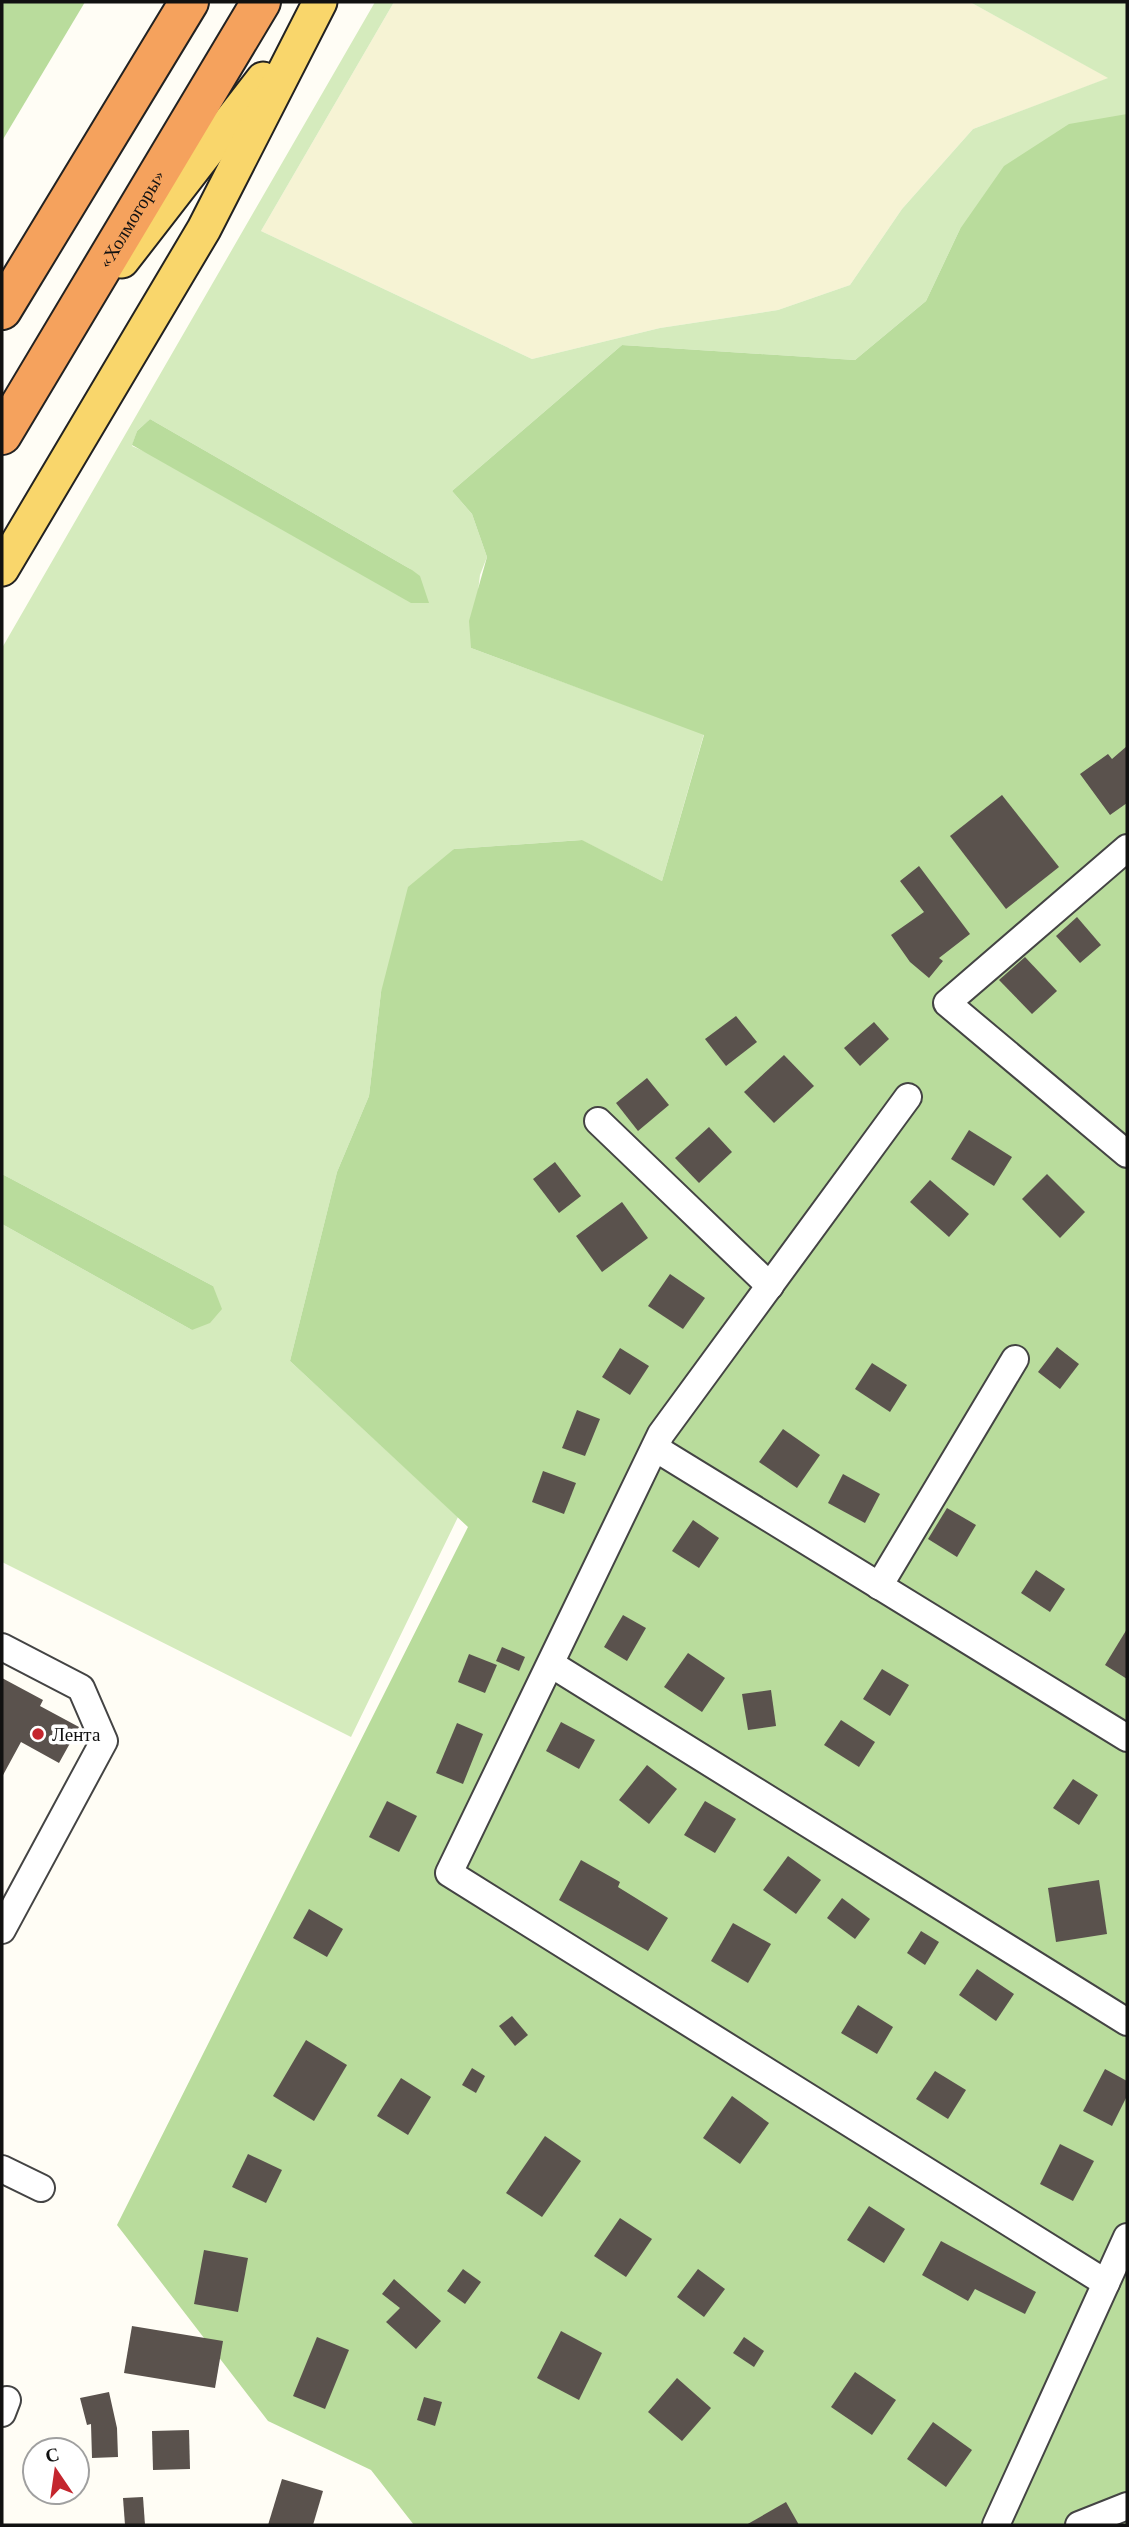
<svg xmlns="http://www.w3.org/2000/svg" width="1129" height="2527" viewBox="0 0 1129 2527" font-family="'Libre Baskerville',serif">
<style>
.farmland{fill:#f6f3d4}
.green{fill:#d5ebbd;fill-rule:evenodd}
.forest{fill:#b9dc9c}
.building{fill:#5a524d}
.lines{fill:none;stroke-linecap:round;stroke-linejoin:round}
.minor-casing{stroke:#444;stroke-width:30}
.major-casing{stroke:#222;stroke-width:37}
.highway-casing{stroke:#222;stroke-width:42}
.minor{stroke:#fff;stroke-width:26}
.major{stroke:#f9d66b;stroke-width:33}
.highway{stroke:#f5a25d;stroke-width:38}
.poi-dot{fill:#c4262e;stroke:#fff;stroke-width:2.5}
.labels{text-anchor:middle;stroke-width:7;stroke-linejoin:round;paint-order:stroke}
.street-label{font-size:19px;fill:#111;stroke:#fff}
.poi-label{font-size:19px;fill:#111;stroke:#fff;text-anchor:start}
</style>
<rect width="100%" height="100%" fill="#fffdf5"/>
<path class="farmland" d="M394,2h576l139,76 -136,51 -71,80 -52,76 -72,25 -118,18 -128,31 -271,-128z"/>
<path class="green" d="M375,2h19l-133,229 271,128 128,-31 118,-18 72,-25 52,-76 71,-80 135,-51 -138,-76h157v112l-167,115 -34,72 -71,59 -233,-15 -170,146 20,23 15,43 -7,18 -9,73 233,86 -42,147 -81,-41 -127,9 -73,143 -12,104 -32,76 -47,189 168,156 -107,220 -349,-175v-338l190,106 21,-44 -211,-112v-526zM150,419l262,151 -280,-124 5,-15z"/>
<g class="forest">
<path d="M2,2h83l-83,139z"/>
<path d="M1127,114v2411h-713l-43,-55 -103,-49 -151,-196 351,-698 -178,-166 47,-189 32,-76 12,-104 27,-105 46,-38 128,-9 80,41 42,-146 -233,-87 -2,-27 18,-64 -15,-43 -20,-23 170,-146 233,15 71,-59 34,-72 44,-63 65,-42z"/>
<path d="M150,419l262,151 8,6 9,27h-18l-279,-158 5,-14z"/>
<path d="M2,1174l211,112 9,23 -12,14 -18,7 -190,-106z"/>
</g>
<g class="building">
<path d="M1127,746v57l-17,12 -30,-41 28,-20 4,5z"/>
<path d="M1002,795l57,72 -53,42 -56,-73z"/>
<path d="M919,866l51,68 -31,24 4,3 -14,17 -19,-16 -19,-27 33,-23 -24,-31z"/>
<path d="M1077,917l24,28 -21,18 -24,-27z"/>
<path d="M1025,957l32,34 -25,23 -33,-34z"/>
<path d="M736,1016l21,26 -31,24 -21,-27z"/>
<path d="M874,1022l15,17 -29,27 -16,-18z"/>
<path d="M784,1055l30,31 -40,37 -30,-31z"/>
<path d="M647,1078l22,27 -31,26 -22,-28z"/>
<path d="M709,1127l23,25 -33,31 -24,-25z"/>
<path d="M969,1130l43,27 -18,29 -43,-27z"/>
<path d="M555,1162l26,34 -22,17 -26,-34z"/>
<path d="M1047,1174l38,38 -25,26 -38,-39z"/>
<path d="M930,1180l39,34 -20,23 -39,-35z"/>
<path d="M622,1202l26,36 -46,34 -26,-36z"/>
<path d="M670,1274l35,24 -22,31 -35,-23z"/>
<path d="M1057,1347l22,17 -19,25 -22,-17z"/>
<path d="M620,1348l29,18 -19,29 -28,-18z"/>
<path d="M872,1363l35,22 -17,27 -35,-23z"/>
<path d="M577,1410l23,9 -15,37 -23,-8z"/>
<path d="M783,1429l37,26 -23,33 -38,-26z"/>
<path d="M543,1471l33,12 -12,31 -32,-12z"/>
<path d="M843,1474l37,20 -15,29 -37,-20z"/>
<path d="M947,1508l29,17 -19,32 -29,-18z"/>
<path d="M693,1520l26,18 -20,30 -27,-17z"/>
<path d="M1036,1570l29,19 -15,23 -29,-19z"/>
<path d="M623,1615l23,13 -19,33 -23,-14z"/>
<path d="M1127,1629v50l-22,-14z"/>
<path d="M502,1647l23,10 -6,14 -23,-10z"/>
<path d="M688,1653l37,25 -23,34 -38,-25z"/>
<path d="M469,1654l28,11 -12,28 -27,-11z"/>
<path d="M882,1669l27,16 -19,31 -27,-17z"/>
<path d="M2,1678l41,22 -3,6 39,21 -20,36 -38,-21 -19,35z"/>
<path d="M771,1690l5,36 -28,4 -6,-36z"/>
<path d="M841,1720l34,22 -16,25 -35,-22z"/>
<path d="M561,1722l34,18 -16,29 -33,-18z"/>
<path d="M457,1723l26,11 -20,50 -27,-11z"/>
<path d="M647,1765l30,24 -28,35 -30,-24z"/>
<path d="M1073,1779l25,16 -19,30 -26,-17z"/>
<path d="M387,1801l30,15 -18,36 -30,-15z"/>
<path d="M705,1801l31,18 -21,34 -31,-18z"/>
<path d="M788,1856l33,24 -25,34 -33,-24z"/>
<path d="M581,1860l39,22 -2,5 50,31 -20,33 -89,-51z"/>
<path d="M1099,1880l8,54 -51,8 -8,-54z"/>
<path d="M842,1898l28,21 -15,20 -28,-21z"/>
<path d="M309,1909l34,20 -16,28 -34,-19z"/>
<path d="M733,1923l38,21 -23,39 -37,-22z"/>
<path d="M921,1931l18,11 -14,23 -18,-12z"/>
<path d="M977,1969l37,25 -18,27 -37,-26z"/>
<path d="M858,2005l35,22 -16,27 -36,-21z"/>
<path d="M512,2016l16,19 -13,11 -16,-20z"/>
<path d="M306,2040l41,25 -33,56 -41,-25z"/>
<path d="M472,2068l13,8 -9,17 -14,-8z"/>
<path d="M1105,2069l22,12v15l-15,30 -29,-15z"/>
<path d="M935,2071l31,19 -18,29 -32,-20z"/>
<path d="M401,2078l30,19 -23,38 -31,-19z"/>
<path d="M732,2096l37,27 -29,41 -37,-26z"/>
<path d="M545,2136l36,25 -39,56 -36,-24z"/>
<path d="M1060,2144l34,17 -21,40 -33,-17z"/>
<path d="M248,2154l34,16 -16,33 -34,-16z"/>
<path d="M869,2206l36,23 -21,34 -37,-23z"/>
<path d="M620,2218l32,21 -26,38 -32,-21z"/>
<path d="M941,2241l95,51 -11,22 -50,-25 -7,12 -46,-26z"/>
<path d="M204,2250l44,8 -10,54 -44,-8z"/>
<path d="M463,2269l18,13 -16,22 -18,-13z"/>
<path d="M698,2269l27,20 -21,28 -27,-20z"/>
<path d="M394,2279l47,42 -25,28 -30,-27 14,-14 -18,-14z"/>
<path d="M132,2326l91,15 -8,47 -91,-15z"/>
<path d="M561,2331l41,22 -23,47 -42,-22z"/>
<path d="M317,2337l32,13 -24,59 -32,-13z"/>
<path d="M744,2337l20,14 -10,16 -21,-14z"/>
<path d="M855,2372l41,28 -24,35 -41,-28z"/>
<path d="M677,2378l34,30 -29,33 -34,-29z"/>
<path d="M109,2392l8,36 1,29 -26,1 -1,-34 -4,1 -7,-27z"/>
<path d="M424,2397l18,5 -7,24 -18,-6z"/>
<path d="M933,2422l39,28 -26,37 -39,-28z"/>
<path d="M189,2430l1,39 -37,1 -1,-39z"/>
<path d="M282,2479l41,12 -10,34h-45z"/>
<path d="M143,2497l2,28h-20l-2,-27z"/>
<path d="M786,2502l13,23h-53z"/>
</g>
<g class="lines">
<g class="minor-casing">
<g id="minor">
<path d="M1127,848l-180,155 180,151"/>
<path d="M908,1097l-247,337 -212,439 657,410"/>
<path d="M598,1121l172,165"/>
<path d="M655,1448l472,290"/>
<path d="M879,1586l136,-227"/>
<path d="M2,1647l79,41 23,53 -102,189"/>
<path d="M551,1664l576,358"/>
<path d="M2,2169l39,19"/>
<path d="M2,2413l5,-13"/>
<path d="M996,2525l131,-288"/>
<path d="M1079,2525l48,-19"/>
</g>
</g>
<g class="major-casing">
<g id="major">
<path d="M122,261l141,-182"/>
<path d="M2,569l202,-340 116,-227"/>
</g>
</g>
<g class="highway-casing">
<g id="highway">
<path d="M2,310l187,-308"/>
<path id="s1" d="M2,435l259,-433"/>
</g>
</g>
<use href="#minor" class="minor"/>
<use href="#major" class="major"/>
<use href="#highway" class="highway"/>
</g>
<circle class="poi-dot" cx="38" cy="1734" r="7"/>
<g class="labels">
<g class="street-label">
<text dy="7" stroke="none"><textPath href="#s1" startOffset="252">«Холмогоры»</textPath></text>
</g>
<g class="poi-label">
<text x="52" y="1741">Лента</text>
</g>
</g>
<rect width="1129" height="2527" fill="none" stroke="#111111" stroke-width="7"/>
<g transform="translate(56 2471) rotate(347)"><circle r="33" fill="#ffffff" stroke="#a0a0a0" stroke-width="2"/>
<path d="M0-5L12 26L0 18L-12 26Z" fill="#c4262e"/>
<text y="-10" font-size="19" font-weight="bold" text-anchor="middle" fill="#111111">С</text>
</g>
</svg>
